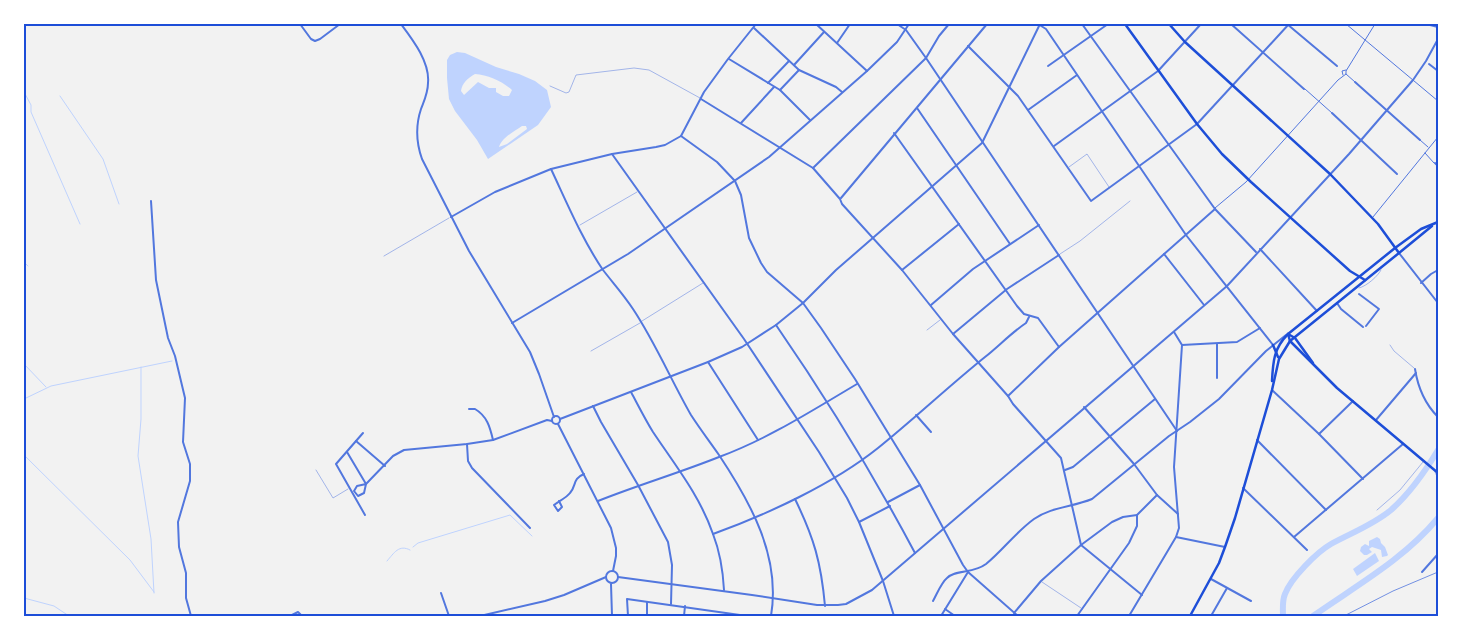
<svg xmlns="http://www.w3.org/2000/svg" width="1462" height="640" viewBox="0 0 1462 640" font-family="'Source Serif 4',serif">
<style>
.water{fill:#bfd3fe;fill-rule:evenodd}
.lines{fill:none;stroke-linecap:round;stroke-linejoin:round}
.stream{stroke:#bfd3fe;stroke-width:1}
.river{stroke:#bfd3fe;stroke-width:6}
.service{stroke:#5277de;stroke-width:0.5}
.pedestrian{stroke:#5277de;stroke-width:1}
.minor{stroke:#5277de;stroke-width:2}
.tertiary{stroke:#5277de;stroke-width:2}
.secondary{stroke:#1d4ed8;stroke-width:2.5}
.primary{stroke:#1d4ed8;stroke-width:2.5}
.rail{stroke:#7290e2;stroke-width:1}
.neatline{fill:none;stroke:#1d4ed8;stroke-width:2}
</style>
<rect width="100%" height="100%" fill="#f2f2f2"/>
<g class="water">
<path d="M457,52l8,1 31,14 23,7 16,7 12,9 4,17 -13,18 -50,34 -11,-19 -22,-29 -6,-12 -2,-21v-18l3,-5zM475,74c13,1 27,7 37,16l-3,6h-6l-7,-4v-4h-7l-11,-6 -14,13 -3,-4c1,-8 7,-13 14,-17zM522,126h4l1,3 -20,15 -8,3c3,-10 15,-15 23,-21z"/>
<path d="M1377,537l3,2 1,4 4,4 3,8 -1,1 -5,1 -1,-7 -9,-3 -3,2 3,3 -5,3h-3l-4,-4 1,-4 4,-3 4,2v-5z"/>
<path d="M1375,553l4,8 -22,15 -4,-7z"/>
</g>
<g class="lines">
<g class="stream">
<path d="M24,92l7,13v7l49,112"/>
<path d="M60,96l43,63 16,45"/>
<path d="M24,262l4,4"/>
<path d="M24,364l22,23"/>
<path d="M141,367v52l-3,37 13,83 3,54"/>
<path d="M24,399l27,-13 121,-25"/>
<path d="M24,455l106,105 24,32"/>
<path d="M413,547l5,-4 92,-28 22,21"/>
<path d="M387,561c7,-8 12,-17 23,-11"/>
<path d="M24,598l30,8 15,10"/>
</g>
<g class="river">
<path d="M1283,616c0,-7 -1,-15 2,-22 6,-16 32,-42 46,-50 20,-11 42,-19 60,-34 17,-15 35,-40 47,-60"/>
<path d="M1313,616c44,-31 90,-56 125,-98"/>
</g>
<g class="service">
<path d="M550,86l16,7 3,-1 7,-17 58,-7 15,2 51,28"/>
<path d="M1069,167l18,-13 22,33"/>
<path d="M580,225l57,-33"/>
<path d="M1060,254l20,-13 50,-40"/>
<path d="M384,256l65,-38"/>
<path d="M1359,288c8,-2 19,-12 22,-18"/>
<path d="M642,321l61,-38"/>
<path d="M927,330l13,-10"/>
<path d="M1390,345l4,6 20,17"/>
<path d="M591,351l49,-28"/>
<path d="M316,470l17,28 15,-9"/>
<path d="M1435,472l3,7"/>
<path d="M1377,510l23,-20 23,-28"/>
<path d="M1042,582l39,26"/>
</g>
<g class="pedestrian">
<path d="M1346,24l92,77"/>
<path d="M1346,74l9,8"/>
<path d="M1343,75l-1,-4 4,-1"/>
<path d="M1305,89l27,24"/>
<path d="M1420,140l8,7"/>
<path d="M1425,153l9,10"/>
<path d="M1215,208l31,-26 92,-102 8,-6v-3l29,-47"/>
<path d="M1373,217l65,-80"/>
</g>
<g class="minor">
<path d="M300,24l11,15 4,2 5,-2 20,-15"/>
<path d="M401,24c12,16 29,38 27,59 0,10 -4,18 -7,26 -6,18 -5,33 1,50l47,92 61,101 9,22 15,43"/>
<path d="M816,24l51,47"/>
<path d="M897,24l9,6 20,28 251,373"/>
<path d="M1038,24l8,5 140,206 87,110"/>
<path d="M1082,24l133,185 41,43"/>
<path d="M1231,24l73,65"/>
<path d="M1287,24l50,42"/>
<path d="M754,28l45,42 37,17 6,5"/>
<path d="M837,43l13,-19"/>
<path d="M968,46l50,50 73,105 106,-77 92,-100"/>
<path d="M729,59l51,31 30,30"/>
<path d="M1429,64l9,7"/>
<path d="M794,65l30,-33"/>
<path d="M1048,66l60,-42"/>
<path d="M1355,82l65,58"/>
<path d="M768,83l21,-22"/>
<path d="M780,90l19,-20"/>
<path d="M701,99l112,69 27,31 2,5 60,66 51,64 55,62 5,8 48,54 20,87 61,50"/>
<path d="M917,108l93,136"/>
<path d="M1028,110l49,-35"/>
<path d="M1332,113l65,61"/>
<path d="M741,123l33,-36"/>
<path d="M894,133l123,173 7,8 14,4 21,29"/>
<path d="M681,136l36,26 18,19 6,14 8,43 12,25 6,9 36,31 18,25 34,51 65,106 43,80 5,7 50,44"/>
<path d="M1054,146l104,-75 43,-47"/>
<path d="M612,154l132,185 75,113 28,46 12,24 24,59 11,35"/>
<path d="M1435,163l3,3"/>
<path d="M813,168l113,-110 13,-22 10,-12"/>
<path d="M551,169c16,34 31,70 52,101 10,13 21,25 30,39 22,33 38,71 58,106 9,14 19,27 28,40 32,48 62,102 52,161"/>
<path d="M841,198l146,-174"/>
<path d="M151,201l5,79 12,58 7,18 10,42 -2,44 7,22v17l-12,41 1,25 7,26v25l5,18"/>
<path d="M451,217l44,-25 56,-23 61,-15 44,-7 9,-2 16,-9 23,-44 24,-33 28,-35"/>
<path d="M1260,249l57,62"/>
<path d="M1399,253l39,50"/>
<path d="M1164,254l40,51"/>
<path d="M902,270l57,-46"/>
<path d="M1421,283l10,-9 7,-4"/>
<path d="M1359,294l20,15 -13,17"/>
<path d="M1337,303l4,6 22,18"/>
<path d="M931,305l42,-36 66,-44"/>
<path d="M512,323l116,-69 141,-97 98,-86 30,-29 12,-18"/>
<path d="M776,325c51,74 97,149 139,228"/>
<path d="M1174,332l8,13 55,-3 23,-14"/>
<path d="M953,334l54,-45 52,-34"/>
<path d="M1217,344v34"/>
<path d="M708,362l50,78"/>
<path d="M1415,369c3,19 9,34 23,48"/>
<path d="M1272,390l47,44 44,45"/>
<path d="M631,392c7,13 14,27 22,40 22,33 47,64 60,102 7,18 10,37 11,56"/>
<path d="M1008,396l51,-49 156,-138"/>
<path d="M593,406l8,16 37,63 30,57 4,23 -1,39"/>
<path d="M1084,407l50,57 23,31 21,19"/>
<path d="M469,409h6c12,7 15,18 18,31"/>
<path d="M916,415l15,17"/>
<circle cx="556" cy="420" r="4"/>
<path d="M560,419l148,-57 34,-15 34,-22 27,-22 33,-33 146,-127 58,-119"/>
<path d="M1376,420l40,-47"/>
<path d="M558,424l53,104 5,20v8l-3,15"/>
<path d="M1319,434l34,-33"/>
<path d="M1257,440l69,70"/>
<path d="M356,441l7,-8"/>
<path d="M467,444l1,17 4,7 58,60"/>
<path d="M347,452l19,32"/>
<path d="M1065,470l8,-3 82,-68"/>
<path d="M366,484l-2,9 -6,3 -4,-5 3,-5 9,-2 27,-28 11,-6 63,-6 26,-4 54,-20 5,1"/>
<path d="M1243,488l64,62"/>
<path d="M795,499c19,39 26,63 30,107"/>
<path d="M559,501l3,6 -4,4 -4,-6c5,-4 12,-7 16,-12 7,-8 2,-14 14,-19"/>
<path d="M598,501c40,-16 81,-28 121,-44 49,-18 94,-47 138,-73"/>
<path d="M888,502l32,-17"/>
<path d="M365,515l-29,-51 20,-23 29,25"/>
<path d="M859,522l31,-16"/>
<path d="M713,534c55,-20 120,-50 165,-86 36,-29 71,-62 107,-91 14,-11 26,-24 41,-34l3,-6"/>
<path d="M1176,537l49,10"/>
<path d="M1294,537l109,-93"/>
<circle cx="612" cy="577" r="6"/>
<path d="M1422,572l16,-18"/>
<path d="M618,577l134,18 65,10h21l8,-1 26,-14 355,-304 122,-132 64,-74 13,-19 12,-22"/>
<path d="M1211,579l40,22"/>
<path d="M611,584l1,32"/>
<path d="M441,593l8,23"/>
<path d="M933,601c4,-7 8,-18 14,-23 9,-9 26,-4 39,-14 17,-14 30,-32 48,-45 17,-12 39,-12 58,-20l77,-63 21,-14 29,-23 47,-48 20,-16"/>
<path d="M647,602v14"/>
<path d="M945,609l10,7"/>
<path d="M1014,613l27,-32 40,-36 31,-23 11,-5 14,-2"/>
<path d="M290,616l8,-4 4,4"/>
<path d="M480,616l65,-15 19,-6 42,-18"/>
<path d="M628,616l-1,-17 120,17"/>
<path d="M684,616l1,-10"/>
<path d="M941,616l27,-44"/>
<path d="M1077,616l52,-73 8,-17v-11l20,-20"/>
<path d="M1129,616l47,-79 3,-9 -5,-61 8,-122"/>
<path d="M1211,616l16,-28"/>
</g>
<g class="tertiary">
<path d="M1426,24l12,3"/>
<path d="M1429,25l7,-1"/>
</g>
<g class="secondary">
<path d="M1395,248l26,-19 17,-7"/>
<path d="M1399,253l33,-27"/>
<path d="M1273,345l5,12"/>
<path d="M1272,381c1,-20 2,-33 16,-47"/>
<path d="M1190,616l29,-53 6,-16 10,-29 37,-128 7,-31 11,-18"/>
</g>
<g class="primary">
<path d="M1125,24l72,100 25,30 29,28 99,89 15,9"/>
<path d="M1169,24l16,18 145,132 48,50 21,29 -109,88"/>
<path d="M1288,334l2,7 47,47 101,85"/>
<path d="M1288,334l107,-86"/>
<path d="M1288,334l7,4 18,25"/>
</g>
<path class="rail" d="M1344,616l49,-25 45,-19"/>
</g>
<rect width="1462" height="640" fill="none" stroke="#ffffff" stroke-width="50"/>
<rect x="25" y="25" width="1412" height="590" class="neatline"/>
</svg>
